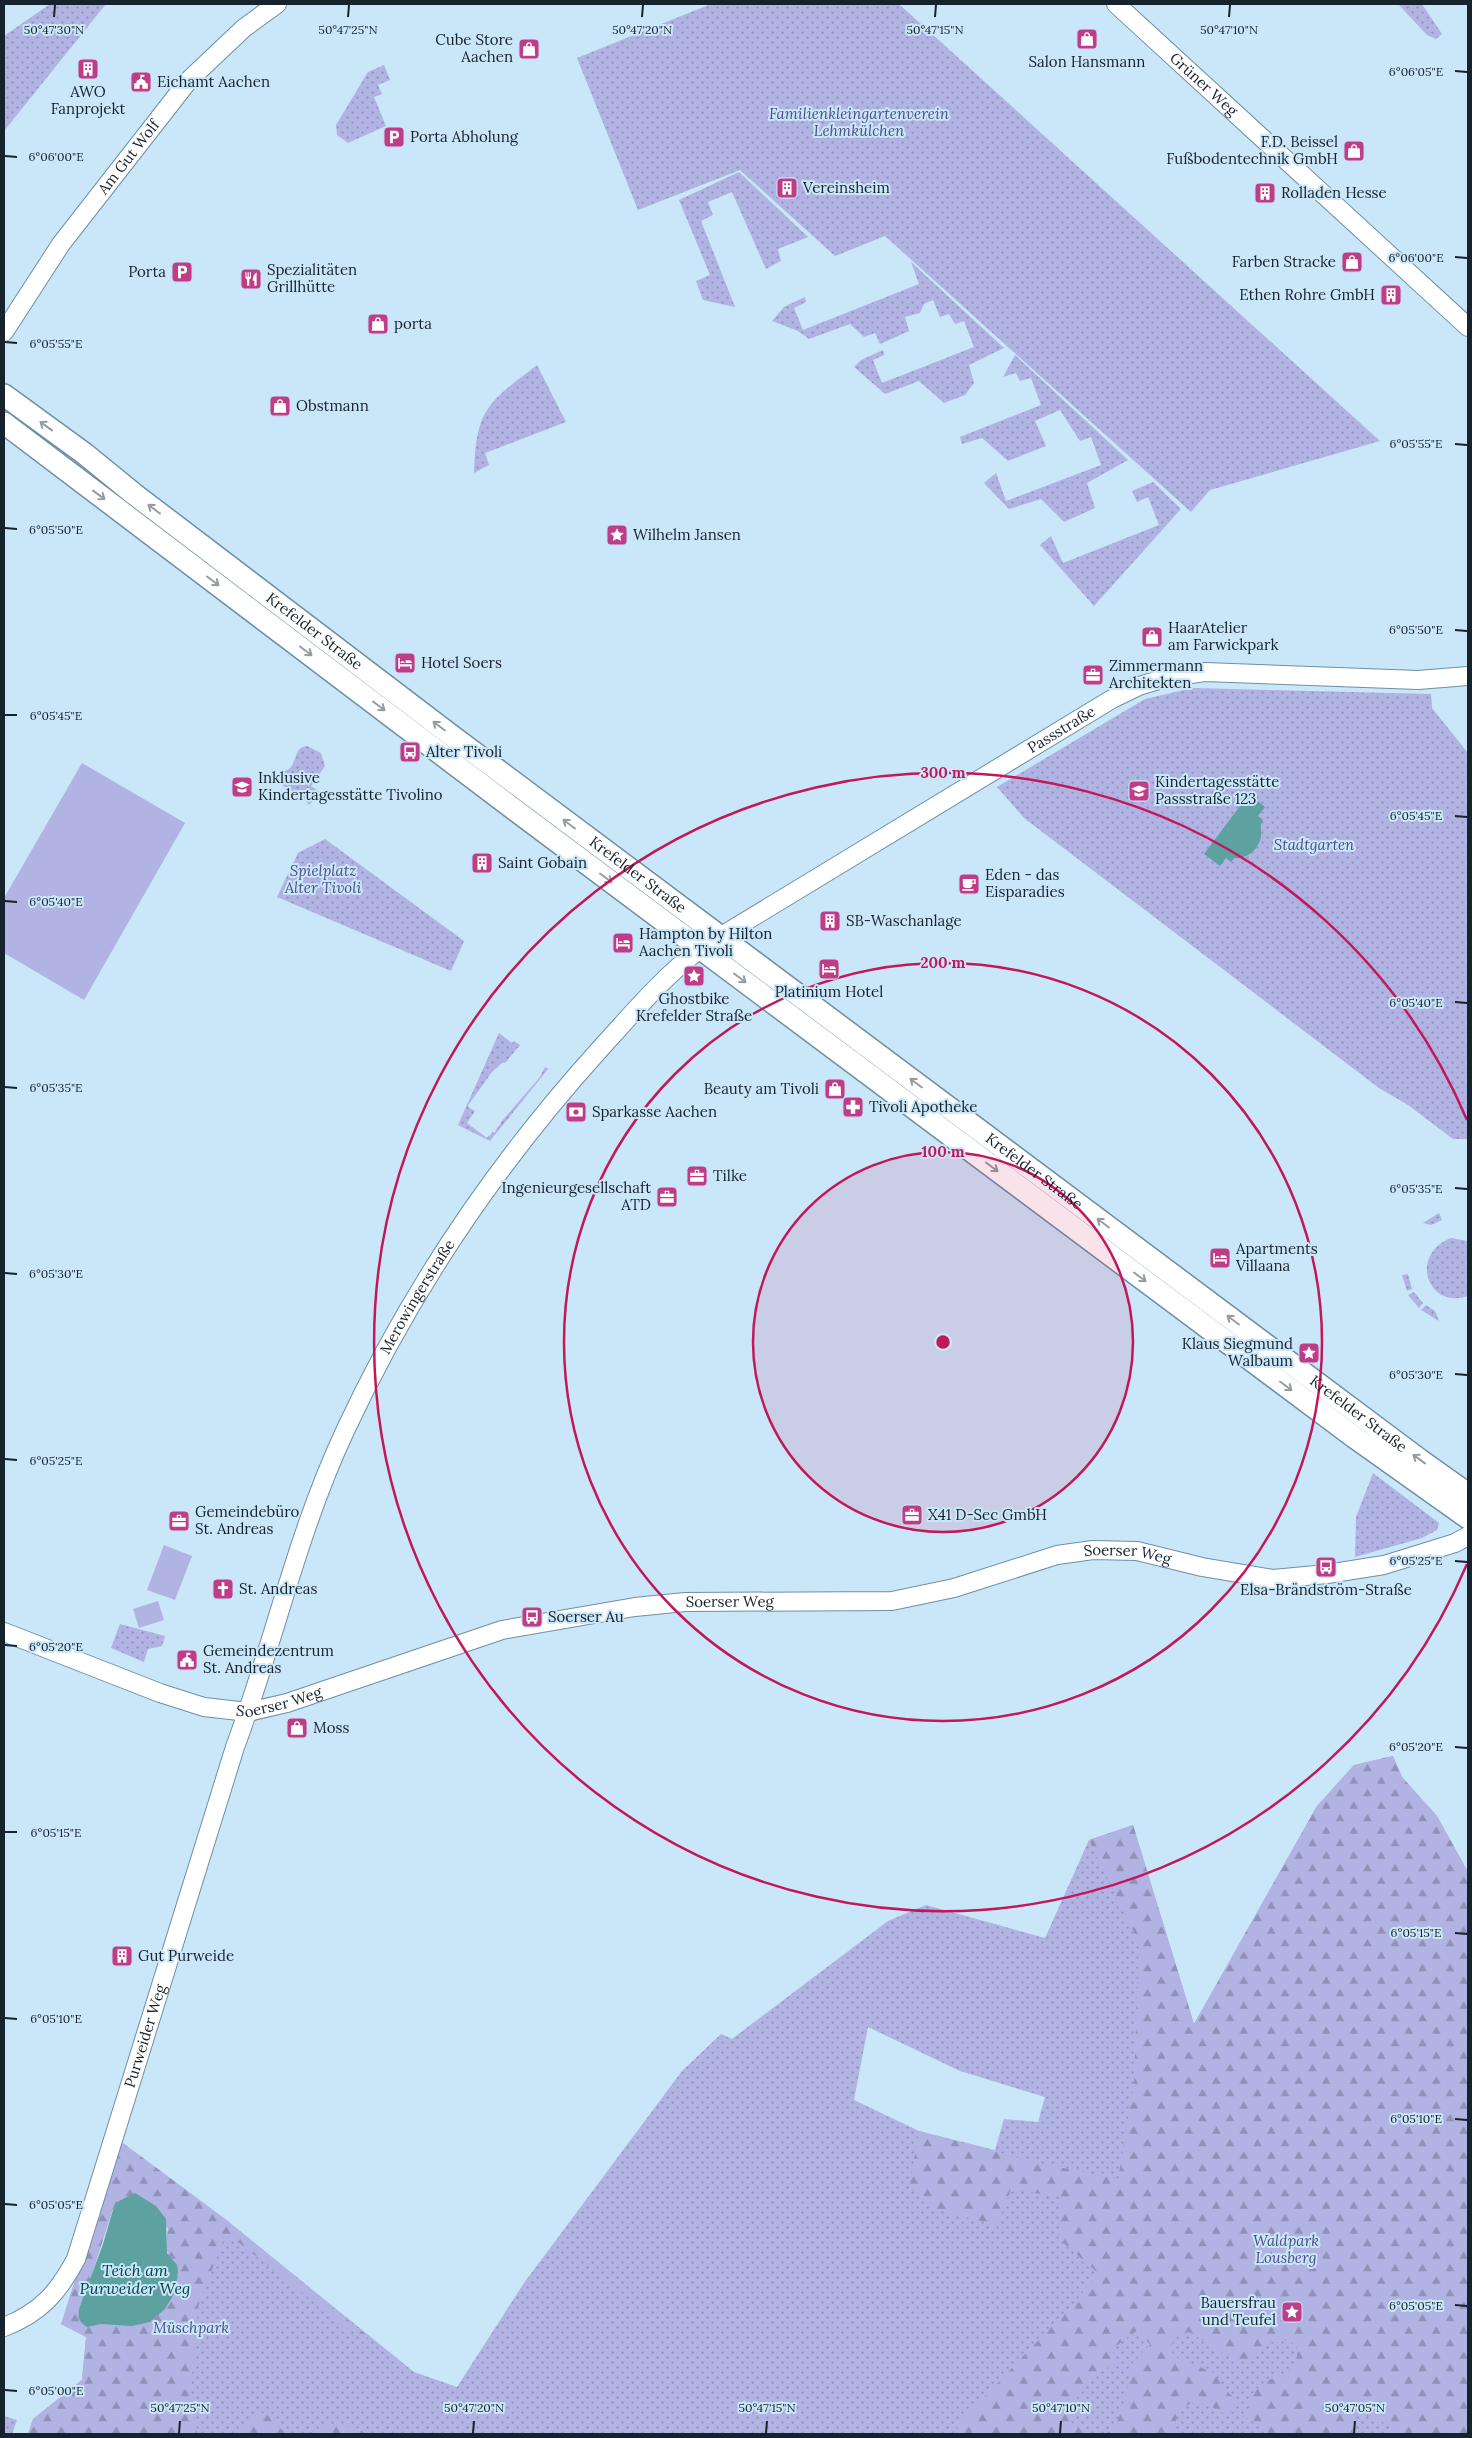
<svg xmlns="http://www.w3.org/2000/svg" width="1472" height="2438" viewBox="0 0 1472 2438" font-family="Lora,serif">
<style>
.green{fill:url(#green-dots);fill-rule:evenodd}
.forest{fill:url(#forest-firs);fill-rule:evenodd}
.pitch{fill:#b1b3e2}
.water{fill:#5da2a1}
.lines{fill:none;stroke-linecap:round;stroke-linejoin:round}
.minor-casing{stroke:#6e8fa5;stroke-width:20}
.major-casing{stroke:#6e8fa5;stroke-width:24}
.minor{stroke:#fff;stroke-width:18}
.major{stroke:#fff;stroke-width:21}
.oneway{stroke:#969ca0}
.ticks{fill:none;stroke:#16232c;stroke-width:2}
.ring{fill:none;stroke:#c2185b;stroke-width:2.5}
.labels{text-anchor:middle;stroke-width:4;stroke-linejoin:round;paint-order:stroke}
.poi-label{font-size:15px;fill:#16232c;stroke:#cae6f9;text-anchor:start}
.street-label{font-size:15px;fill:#16232c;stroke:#cae6f9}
.park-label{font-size:15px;font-style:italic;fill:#4d4b89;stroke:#cae6f9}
.water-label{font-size:16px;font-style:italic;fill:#004343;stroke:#cae6f9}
.ticks-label{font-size:12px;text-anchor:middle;fill:#16232c;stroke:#cae6f9;stroke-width:4;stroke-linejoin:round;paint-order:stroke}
.centre{fill:#c2185b;stroke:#cae6f9;stroke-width:2.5}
.ring-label{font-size:15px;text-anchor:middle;font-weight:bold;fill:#c2185b;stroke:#cae6f9;stroke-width:4;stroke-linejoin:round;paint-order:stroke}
</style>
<defs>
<pattern id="green-dots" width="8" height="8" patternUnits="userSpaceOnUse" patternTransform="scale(1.25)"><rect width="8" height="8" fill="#b1b3e2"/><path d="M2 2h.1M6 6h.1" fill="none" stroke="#8f91b7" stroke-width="1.8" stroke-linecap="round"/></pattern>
<pattern id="forest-firs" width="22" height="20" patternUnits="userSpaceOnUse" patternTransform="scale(1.25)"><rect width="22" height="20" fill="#b1b3e2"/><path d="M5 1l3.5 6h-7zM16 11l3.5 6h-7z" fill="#8f91b7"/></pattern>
</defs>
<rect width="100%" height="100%" fill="#cae6f9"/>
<g class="green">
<path d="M50,4h56l-102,127v-95z"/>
<path d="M711,4h188l481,437 -170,49 -19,22 -306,-276 -50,20 -95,-86 -102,40 -61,-152z"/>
<path d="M1398,4h24l20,30 -6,5 -9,-4z"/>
<path d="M384,65l6,15 -12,5 4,9 -8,3 12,29 -38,17 -11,-8 -1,-10 32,-53z"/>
<path d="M739,172l69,65 -30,12 3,12 -15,8 -34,-77 -24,10 5,13 -12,6 34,86 -32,-7 -7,-19 14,-6 -31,-75z"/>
<path d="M911,262l93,86 -35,17 5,18 -9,12 -21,8 -25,-22 -34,13 -31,-27 7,-7 22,-10 1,5 -11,5 9,23 92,-36 -10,-26 -9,3 -6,-10 -9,3 -7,-17 -9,4 -4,9 -15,4 4,14 -29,13 -5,-11 -11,4 -14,-13 -41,15 -11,-8 -26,-10 12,-14 21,-10 1,5 -12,6 9,22 116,-46z"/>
<path d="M1015,355l113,105 -41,23 8,25 -31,14 -23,-23 -32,10 -25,-26 12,-10 10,28 95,-36 -10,-28 -11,4 -20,-31 -25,11 11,25 -38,15 -26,-23 -20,6 -2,-7 81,-32 -10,-27 -11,3 -4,-8 -13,4z"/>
<path d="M537,365l29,57 -81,31 4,12 -15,8c2,-65 14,-70 63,-108z"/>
<path d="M1153,482l28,27 -87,97 -54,-61 11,-9 12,27 96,-38 -11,-28 -11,5 -5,-11z"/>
<path d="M1193,688l238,6 1,14 36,45v386h-15l-45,-34 -29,-17 -355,-270 -27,-31 148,-88z"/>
<path d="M307,746l14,7 4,13 -14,20 9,6 -11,13 -7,-9 -19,-10c-1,-4 -3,-7 -1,-12 2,-3 6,-4 9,-7 6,-8 4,-20 16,-21z"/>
<path d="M325,839l139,102 -13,30 -174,-74 21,-44z"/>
<path d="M499,1033l13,10 2,-2 6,4 -15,18 -2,-1 -11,10 -23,32 -1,3 7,4 -8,12 20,15 6,-6 1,1 8,-12 38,-44 5,-10 3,2 -58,72 -32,-16z"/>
<path d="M1439,1213l3,7 -11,5 -8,-2z"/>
<path d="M1451,1238l17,3v55c-40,14 -60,-41 -17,-58z"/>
<path d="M1408,1274l4,15 -5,2 -5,-16z"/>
<path d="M1414,1292l9,11 -4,5 -11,-13z"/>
<path d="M1426,1305l9,6 4,10 -18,-11z"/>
<path d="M1373,1473l66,50 -2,7 -15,8 -67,19 1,-40z"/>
<path d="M120,1624l45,12 -3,10 -14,3 -4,13 -33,-14z"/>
<path d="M1393,1756l9,21 35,39 31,56v562h-1440l5,-15 49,-39 4,-43 -25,-13 163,-106 190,154 43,15 67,-104 158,-212 39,-37 11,5 156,-118 38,-16 119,33 44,-98 44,-15 61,199 123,-218 37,-41zM868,2027l92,44 85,26 -7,25 -34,-3 -9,31 -76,-19 -65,-31z"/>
<path d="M4,2416l13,4 -5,14h-8z"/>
</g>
<g class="forest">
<path d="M1393,1756l9,21 35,39 31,56v562h-77l-2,-9 -34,-15 -3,24h-82l-24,-17 5,-8 -3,-10c11,-15 22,-21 39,-26l10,-15v-14l-13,-4 -17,3 -14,17 -16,2 -48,-30 -13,5 -5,9 2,10 41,17 10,15 11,11 1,6 -3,6 -7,3c-8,-3 -19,-11 -27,-12 -17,0 -26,18 -24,32h-70l10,-6 9,-26 9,-40 17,-17 -11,-16 -27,20 4,15 -20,9 -24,31 -1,18 15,12h-123l-7,-8 108,-112 35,-40 -40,-35v-42l-48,-8 -14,36 -58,-15 -29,-26 9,-53 115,31 84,17 16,-96 5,-140 -50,-103 44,-15 61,199 123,-218 37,-41z"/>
<path d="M119,2140l105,78 147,121 -23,-10 -115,-91 -10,2 -25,67 -8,93 7,34h-169l5,-15 49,-39 4,-43 -25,-13zM115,2203l53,25c-1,9 -4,19 1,27 3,4 7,7 8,12 2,12 -1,27 -8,37 -21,30 -56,21 -88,19l-3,-6z"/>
<path d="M265,2413l21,21h-45l9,-19z"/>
<path d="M332,2425l25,3 9,6h-60z"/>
</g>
<g class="pitch">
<path d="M82,763l103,60 -101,177 -80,-47v-55z"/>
<path d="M164,1545l28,11 -17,44 -28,-10z"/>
<path d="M158,1601l6,19 -25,8 -6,-19z"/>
</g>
<g class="water">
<path d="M1249,794l16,13 -7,9 5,4c-4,5 -1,10 -2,16 -2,14 -14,23 -27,22l-3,4 -5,-4 -6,8 -16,-12z"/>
<path d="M135,2193l21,13 10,13 1,34 10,12 1,7 -3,20 -10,17 -15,13 -18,4 -31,-2 -14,3c-8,-5 -9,-9 -8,-18l24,-65 12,-41z"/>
</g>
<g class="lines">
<g class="minor-casing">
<g id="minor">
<path id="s1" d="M1116,4l352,323"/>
<path id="s2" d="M4,332l57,-88 128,-164 55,-52 33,-24"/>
<path id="s3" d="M4,1632l156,61 44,14 44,5 39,-9 215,-73 133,-23 50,-5 207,-1 62,-13 103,-33 36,-5 44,1 65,16 71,12 54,-5 57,-9 71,-22 13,-7"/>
<path id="s4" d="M4,2327c36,-14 54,-34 72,-68l159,-512c39,-104 62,-214 110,-316 65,-140 152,-268 255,-382 32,-35 63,-72 100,-100l412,-250 27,-13 30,-9 36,-5 213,8 50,-4"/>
</g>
</g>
<g class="major-casing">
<g id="major">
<path id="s5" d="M4,395l81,59 49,40 318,242 968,724 48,34"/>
<path d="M4,423l507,384 843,630 114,81"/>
</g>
</g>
<use href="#minor" class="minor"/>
<use href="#major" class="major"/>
</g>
<defs><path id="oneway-shaft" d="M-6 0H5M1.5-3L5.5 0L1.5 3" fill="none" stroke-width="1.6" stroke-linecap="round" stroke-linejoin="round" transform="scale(1.25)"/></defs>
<g class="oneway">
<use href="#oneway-shaft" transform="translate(46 426) rotate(-144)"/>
<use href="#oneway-shaft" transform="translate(99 495) rotate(36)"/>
<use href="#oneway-shaft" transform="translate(154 509) rotate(-143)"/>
<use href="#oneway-shaft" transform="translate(213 581) rotate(37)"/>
<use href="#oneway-shaft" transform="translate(306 651) rotate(37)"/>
<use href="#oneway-shaft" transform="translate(379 706) rotate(37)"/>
<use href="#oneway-shaft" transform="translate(439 726) rotate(-143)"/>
<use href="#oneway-shaft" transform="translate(569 824) rotate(-143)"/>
<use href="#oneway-shaft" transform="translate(606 878) rotate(37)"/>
<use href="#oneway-shaft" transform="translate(740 978) rotate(37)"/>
<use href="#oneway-shaft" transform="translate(916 1083) rotate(-143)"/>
<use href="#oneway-shaft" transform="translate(992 1167) rotate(37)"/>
<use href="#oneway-shaft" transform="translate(1103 1223) rotate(-143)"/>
<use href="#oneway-shaft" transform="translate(1140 1277) rotate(37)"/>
<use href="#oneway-shaft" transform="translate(1233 1320) rotate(-143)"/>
<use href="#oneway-shaft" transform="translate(1286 1386) rotate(37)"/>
<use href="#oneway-shaft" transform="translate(1419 1459) rotate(-144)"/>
</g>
<path class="ticks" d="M54,17l1,-12M348,17l1,-12M642,17l1,-12M935,17l1,-12M1229,17l1,-12M1455,71l12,1M5,156l12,1M1455,257l12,1M5,342l12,1M1455,444l12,1M5,528l12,1M1455,630l12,1M5,715h12M1455,816l12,1M5,901l12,1M1455,1002l12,1M5,1087l12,1M1455,1188l12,1M5,1273l12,1M1455,1374l12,1M5,1459l12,1M1455,1561l12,1M5,1645l12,1M1455,1747l12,1M5,1832h12M1455,1933l12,1M5,2018l12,1M1455,2119l12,1M5,2204l12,1M1455,2305l12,1M5,2390l12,1M179,2433l1,-12M473,2433l1,-12M766,2433l1,-12M1060,2433l1,-12M1354,2433l1,-12"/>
<circle cx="943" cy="1342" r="190" fill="#c2185b" fill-opacity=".12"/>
<g class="ring">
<circle cx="943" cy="1342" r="190"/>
<circle cx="943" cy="1342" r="379"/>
<path d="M1467 1564A569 569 0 1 1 1467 1120"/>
</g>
<defs>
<g id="shop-square" transform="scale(1.125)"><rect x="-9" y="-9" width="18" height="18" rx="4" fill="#be3d86" stroke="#cae6f9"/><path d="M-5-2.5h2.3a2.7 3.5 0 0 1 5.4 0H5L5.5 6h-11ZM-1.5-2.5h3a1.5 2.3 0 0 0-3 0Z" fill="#fff"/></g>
<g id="building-square" transform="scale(1.125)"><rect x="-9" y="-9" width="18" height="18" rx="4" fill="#be3d86" stroke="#cae6f9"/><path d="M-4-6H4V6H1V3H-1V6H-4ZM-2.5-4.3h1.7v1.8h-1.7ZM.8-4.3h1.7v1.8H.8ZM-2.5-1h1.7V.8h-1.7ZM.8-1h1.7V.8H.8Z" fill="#fff"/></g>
<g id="civic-square" transform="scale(1.125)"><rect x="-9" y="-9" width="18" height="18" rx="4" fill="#be3d86" stroke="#cae6f9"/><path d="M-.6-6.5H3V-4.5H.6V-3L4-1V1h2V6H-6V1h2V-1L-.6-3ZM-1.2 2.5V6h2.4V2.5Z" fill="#fff"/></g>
<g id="parking-square" transform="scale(1.125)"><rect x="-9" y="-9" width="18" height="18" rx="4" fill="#be3d86" stroke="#cae6f9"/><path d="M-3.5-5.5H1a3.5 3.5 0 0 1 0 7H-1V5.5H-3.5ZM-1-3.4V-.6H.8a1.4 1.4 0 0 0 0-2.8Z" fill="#fff"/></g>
<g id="restaurant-square" transform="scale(1.125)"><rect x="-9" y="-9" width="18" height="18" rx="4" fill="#be3d86" stroke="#cae6f9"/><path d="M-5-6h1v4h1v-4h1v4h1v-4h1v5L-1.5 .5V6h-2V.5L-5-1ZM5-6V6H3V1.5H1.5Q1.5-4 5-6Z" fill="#fff"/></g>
<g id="sight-square" transform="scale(1.125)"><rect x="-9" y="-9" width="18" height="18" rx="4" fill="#be3d86" stroke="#cae6f9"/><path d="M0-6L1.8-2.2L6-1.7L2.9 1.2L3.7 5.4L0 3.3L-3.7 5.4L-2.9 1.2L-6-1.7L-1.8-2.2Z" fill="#fff"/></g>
<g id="hotel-square" transform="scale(1.125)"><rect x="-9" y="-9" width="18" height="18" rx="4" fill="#be3d86" stroke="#cae6f9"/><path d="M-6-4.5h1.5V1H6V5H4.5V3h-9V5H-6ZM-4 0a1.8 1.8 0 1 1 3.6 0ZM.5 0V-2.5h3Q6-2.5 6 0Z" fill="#fff"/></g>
<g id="office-square" transform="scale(1.125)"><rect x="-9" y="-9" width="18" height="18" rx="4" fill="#be3d86" stroke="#cae6f9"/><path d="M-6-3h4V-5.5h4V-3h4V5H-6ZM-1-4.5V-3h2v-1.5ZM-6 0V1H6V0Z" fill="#fff"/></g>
<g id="bus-square" transform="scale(1.125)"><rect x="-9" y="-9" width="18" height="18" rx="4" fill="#be3d86" stroke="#cae6f9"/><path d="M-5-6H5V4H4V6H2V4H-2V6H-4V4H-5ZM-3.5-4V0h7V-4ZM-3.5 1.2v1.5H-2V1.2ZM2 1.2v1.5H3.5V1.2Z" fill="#fff"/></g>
<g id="school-square" transform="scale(1.125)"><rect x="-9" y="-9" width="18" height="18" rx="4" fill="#be3d86" stroke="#cae6f9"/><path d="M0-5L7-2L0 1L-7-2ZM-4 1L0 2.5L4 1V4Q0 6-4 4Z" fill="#fff"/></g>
<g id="cafe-square" transform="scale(1.125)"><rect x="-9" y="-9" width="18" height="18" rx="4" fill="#be3d86" stroke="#cae6f9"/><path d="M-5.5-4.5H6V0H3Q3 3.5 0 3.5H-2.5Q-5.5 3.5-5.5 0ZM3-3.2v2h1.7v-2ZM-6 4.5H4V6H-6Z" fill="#fff"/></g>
<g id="pharmacy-square" transform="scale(1.125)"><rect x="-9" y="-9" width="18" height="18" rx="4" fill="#be3d86" stroke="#cae6f9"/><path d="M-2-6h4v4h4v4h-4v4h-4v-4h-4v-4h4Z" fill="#fff"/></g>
<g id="bank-square" transform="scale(1.125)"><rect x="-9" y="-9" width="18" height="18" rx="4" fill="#be3d86" stroke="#cae6f9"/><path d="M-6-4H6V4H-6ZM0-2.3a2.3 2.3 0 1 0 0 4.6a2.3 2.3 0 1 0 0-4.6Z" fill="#fff"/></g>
<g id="church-square" transform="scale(1.125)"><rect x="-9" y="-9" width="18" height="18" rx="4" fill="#be3d86" stroke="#cae6f9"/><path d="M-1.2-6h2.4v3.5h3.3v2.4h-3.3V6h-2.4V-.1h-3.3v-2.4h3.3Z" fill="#fff"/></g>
</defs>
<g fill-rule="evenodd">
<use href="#shop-square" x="1087" y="39"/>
<use href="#shop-square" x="529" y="49"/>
<use href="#building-square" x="88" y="69"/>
<use href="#civic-square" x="141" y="82"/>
<use href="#parking-square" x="394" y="137"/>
<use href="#shop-square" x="1354" y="151"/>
<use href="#building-square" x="787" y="188"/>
<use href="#building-square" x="1265" y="193"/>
<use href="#shop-square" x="1352" y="262"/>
<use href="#parking-square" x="182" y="272"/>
<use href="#restaurant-square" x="251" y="279"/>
<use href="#building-square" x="1391" y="295"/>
<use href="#shop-square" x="378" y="324"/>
<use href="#shop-square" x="280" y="406"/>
<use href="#sight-square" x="617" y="535"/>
<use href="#shop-square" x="1152" y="637"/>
<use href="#hotel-square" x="405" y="663"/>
<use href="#office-square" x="1093" y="675"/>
<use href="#bus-square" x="410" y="752"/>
<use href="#school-square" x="242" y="787"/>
<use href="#school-square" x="1139" y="791"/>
<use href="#building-square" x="482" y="863"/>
<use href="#cafe-square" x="969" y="884"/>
<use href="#building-square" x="830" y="921"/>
<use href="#hotel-square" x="623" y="943"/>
<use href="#hotel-square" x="829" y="969"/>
<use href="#sight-square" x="694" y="976"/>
<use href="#shop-square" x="835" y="1089"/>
<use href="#pharmacy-square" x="853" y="1107"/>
<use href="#bank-square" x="576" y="1112"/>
<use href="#office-square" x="697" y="1176"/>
<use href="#office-square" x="667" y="1197"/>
<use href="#hotel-square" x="1220" y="1258"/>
<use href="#sight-square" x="1309" y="1353"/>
<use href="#office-square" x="912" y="1515"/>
<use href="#office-square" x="179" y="1521"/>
<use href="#bus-square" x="1326" y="1567"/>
<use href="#church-square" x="223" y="1589"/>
<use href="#bus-square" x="532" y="1617"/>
<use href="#civic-square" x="187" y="1660"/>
<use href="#shop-square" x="297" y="1728"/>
<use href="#building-square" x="122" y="1956"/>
<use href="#sight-square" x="1292" y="2312"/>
</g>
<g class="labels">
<g class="poi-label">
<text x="513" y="45" text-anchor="end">Cube Store<tspan x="513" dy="17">Aachen</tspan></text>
<text x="1087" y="67" text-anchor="middle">Salon Hansmann</text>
<text x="157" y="87">Eichamt Aachen</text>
<text x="88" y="97" text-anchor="middle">AWO<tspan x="88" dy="17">Fanprojekt</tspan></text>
<text x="410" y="142">Porta Abholung</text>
<text x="1338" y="147" text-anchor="end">F.D. Beissel<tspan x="1338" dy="17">Fußbodentechnik GmbH</tspan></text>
<text x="803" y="193">Vereinsheim</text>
<text x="1281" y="198">Rolladen Hesse</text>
<text x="1336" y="267" text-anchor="end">Farben Stracke</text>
<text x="267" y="275">Spezialitäten<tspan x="267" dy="17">Grillhütte</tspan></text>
<text x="166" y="277" text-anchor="end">Porta</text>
<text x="1375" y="300" text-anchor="end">Ethen Rohre GmbH</text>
<text x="394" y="329">porta</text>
<text x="296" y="411">Obstmann</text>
<text x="633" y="540">Wilhelm Jansen</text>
<text x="1168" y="633">HaarAtelier<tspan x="1168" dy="17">am Farwickpark</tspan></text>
<text x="421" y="668">Hotel Soers</text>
<text x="1109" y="671">Zimmermann<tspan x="1109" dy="17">Architekten</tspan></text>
<text x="426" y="757">Alter Tivoli</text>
<text x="258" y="783">Inklusive<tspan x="258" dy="17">Kindertagesstätte Tivolino</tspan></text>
<text x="1155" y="787">Kindertagesstätte<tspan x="1155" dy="17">Passstraße 123</tspan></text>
<text x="498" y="868">Saint Gobain</text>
<text x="985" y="880">Eden - das<tspan x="985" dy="17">Eisparadies</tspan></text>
<text x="846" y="926">SB-Waschanlage</text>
<text x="639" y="939">Hampton by Hilton<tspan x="639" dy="17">Aachen Tivoli</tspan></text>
<text x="829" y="997" text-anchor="middle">Platinium Hotel</text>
<text x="694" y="1004" text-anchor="middle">Ghostbike<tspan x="694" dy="17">Krefelder Straße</tspan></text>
<text x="819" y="1094" text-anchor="end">Beauty am Tivoli</text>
<text x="869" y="1112">Tivoli Apotheke</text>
<text x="592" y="1117">Sparkasse Aachen</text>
<text x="713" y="1181">Tilke</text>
<text x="651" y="1193" text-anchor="end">Ingenieurgesellschaft<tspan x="651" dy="17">ATD</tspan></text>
<text x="1236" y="1254">Apartments<tspan x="1236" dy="17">Villaana</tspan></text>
<text x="1293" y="1349" text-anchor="end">Klaus Siegmund<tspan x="1293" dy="17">Walbaum</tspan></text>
<text x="195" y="1517">Gemeindebüro<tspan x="195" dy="17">St. Andreas</tspan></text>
<text x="928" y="1520">X41 D-Sec GmbH</text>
<text x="239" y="1594">St. Andreas</text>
<text x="1326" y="1595" text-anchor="middle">Elsa-Brändström-Straße</text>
<text x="548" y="1622">Soerser Au</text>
<text x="203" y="1656">Gemeindezentrum<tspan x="203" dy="17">St. Andreas</tspan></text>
<text x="313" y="1733">Moss</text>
<text x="138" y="1961">Gut Purweide</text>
<text x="1276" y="2308" text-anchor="end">Bauersfrau<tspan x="1276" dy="17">und Teufel</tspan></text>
</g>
<g class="street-label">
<text dy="5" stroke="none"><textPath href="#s1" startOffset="119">Grüner Weg</textPath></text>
<text dy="5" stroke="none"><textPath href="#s2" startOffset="215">Am Gut Wolf</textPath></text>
<text dy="5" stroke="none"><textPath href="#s5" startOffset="390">Krefelder Straße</textPath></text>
<text dy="5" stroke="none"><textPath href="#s4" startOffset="1998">Passstraße</textPath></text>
<text dy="5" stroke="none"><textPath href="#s5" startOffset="795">Krefelder Straße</textPath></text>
<text dy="5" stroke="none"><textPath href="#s5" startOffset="1290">Krefelder Straße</textPath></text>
<text dy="5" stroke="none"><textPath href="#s4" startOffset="1125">Merowingerstraße</textPath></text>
<text dy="5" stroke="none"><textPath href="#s5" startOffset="1695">Krefelder Straße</textPath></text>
<text dy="5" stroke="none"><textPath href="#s3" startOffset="1160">Soerser Weg</textPath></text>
<text dy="5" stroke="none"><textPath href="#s3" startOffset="755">Soerser Weg</textPath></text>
<text dy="5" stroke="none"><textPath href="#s3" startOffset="290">Soerser Weg</textPath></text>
<text dy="5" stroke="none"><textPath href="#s4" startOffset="335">Purweider Weg</textPath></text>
</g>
<g class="park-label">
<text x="859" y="119">Familienkleingartenverein<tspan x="859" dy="17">Lehmkülchen</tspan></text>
<text x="1314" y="850">Stadtgarten</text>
<text x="323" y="876">Spielplatz<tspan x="323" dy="17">Alter Tivoli</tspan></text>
<text x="1286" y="2246">Waldpark<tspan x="1286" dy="17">Lousberg</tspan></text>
<text x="191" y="2333">Müschpark</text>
</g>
<g class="water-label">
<text x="135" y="2276">Teich am<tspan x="135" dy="18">Purweider Weg</tspan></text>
</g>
</g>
<g class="ticks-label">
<text x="54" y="34">50°47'30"N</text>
<text x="348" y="34">50°47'25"N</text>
<text x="642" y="34">50°47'20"N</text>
<text x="935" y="34">50°47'15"N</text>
<text x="1229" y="34">50°47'10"N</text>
<text x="1416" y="76">6°06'05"E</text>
<text x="56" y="161">6°06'00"E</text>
<text x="1416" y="262">6°06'00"E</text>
<text x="56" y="348">6°05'55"E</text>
<text x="1416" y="448">6°05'55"E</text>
<text x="56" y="534">6°05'50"E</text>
<text x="1416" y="634">6°05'50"E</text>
<text x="56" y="720">6°05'45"E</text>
<text x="1416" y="820">6°05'45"E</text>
<text x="56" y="906">6°05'40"E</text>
<text x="1416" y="1007">6°05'40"E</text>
<text x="56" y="1092">6°05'35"E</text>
<text x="1416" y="1193">6°05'35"E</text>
<text x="56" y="1278">6°05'30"E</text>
<text x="1416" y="1379">6°05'30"E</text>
<text x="56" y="1465">6°05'25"E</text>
<text x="1416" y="1565">6°05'25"E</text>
<text x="56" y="1651">6°05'20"E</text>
<text x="1416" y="1751">6°05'20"E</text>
<text x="56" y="1837">6°05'15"E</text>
<text x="1416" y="1937">6°05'15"E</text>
<text x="56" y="2023">6°05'10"E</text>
<text x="1416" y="2123">6°05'10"E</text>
<text x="56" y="2209">6°05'05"E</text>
<text x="1416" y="2310">6°05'05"E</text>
<text x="56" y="2395">6°05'00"E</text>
<text x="180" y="2412">50°47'25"N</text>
<text x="474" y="2412">50°47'20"N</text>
<text x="767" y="2412">50°47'15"N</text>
<text x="1061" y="2412">50°47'10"N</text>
<text x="1355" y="2412">50°47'05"N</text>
</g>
<circle cx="943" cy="1342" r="8" class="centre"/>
<g class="ring-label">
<text x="943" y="778">300 m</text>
<text x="943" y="968">200 m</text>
<text x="943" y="1157">100 m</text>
</g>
<rect width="1472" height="2438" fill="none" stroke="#16232c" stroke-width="10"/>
</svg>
